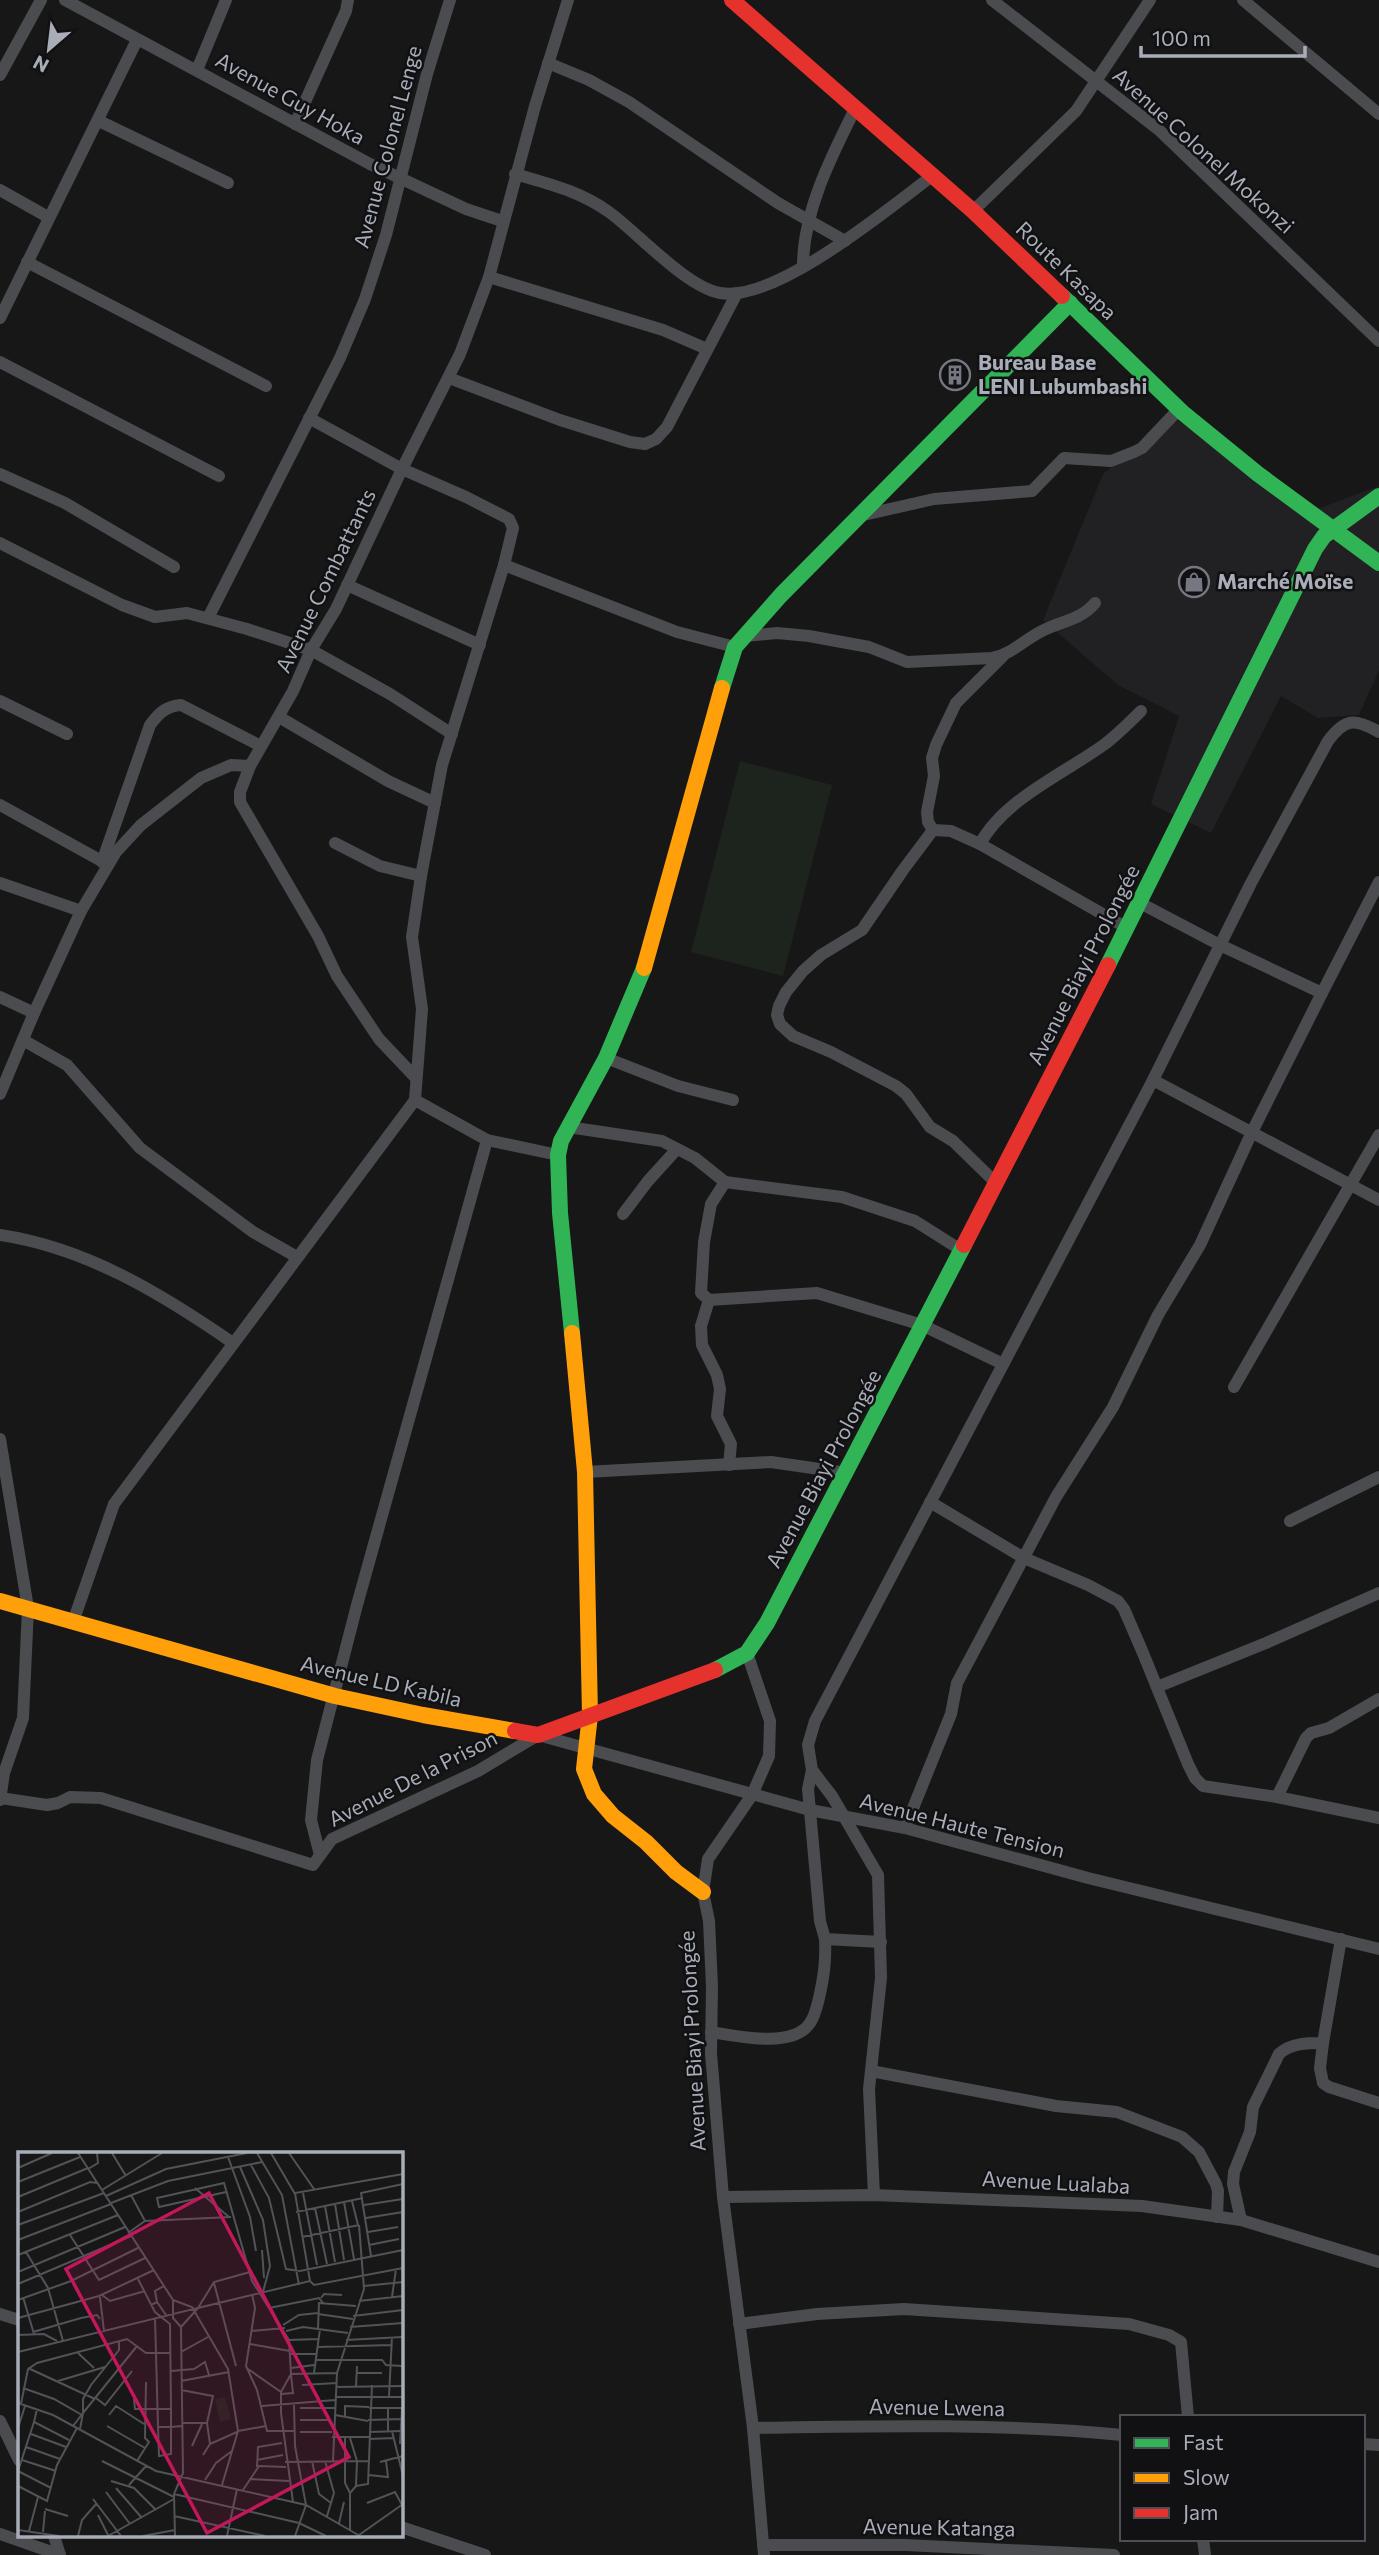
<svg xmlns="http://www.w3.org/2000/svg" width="1379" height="2555" viewBox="0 0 1379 2555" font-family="Commissioner,sans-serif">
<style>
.built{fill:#212123}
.green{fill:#1d241e}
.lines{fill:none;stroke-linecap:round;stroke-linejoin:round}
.street{stroke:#4b4c50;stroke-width:12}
.fast{stroke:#30b455;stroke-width:16}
.slow{stroke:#ff9f0a;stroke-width:16}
.jam{stroke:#e5322d;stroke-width:16}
.labels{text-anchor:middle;stroke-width:5;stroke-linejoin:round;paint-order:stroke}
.street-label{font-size:21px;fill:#a8adb8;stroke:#111113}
.poi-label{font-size:21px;font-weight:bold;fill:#a8adb8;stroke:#111113;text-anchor:start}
.inset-road{fill:none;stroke:#515357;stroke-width:2}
.view{fill:#c2185b;fill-opacity:0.15;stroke:#c2185b;stroke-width:3.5}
.inset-edge{fill:none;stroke:#a8adb8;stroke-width:3.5}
</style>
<rect width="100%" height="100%" fill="#171717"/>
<path class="built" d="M1171,416l141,95 67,-25v184l-20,45 -41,3 -37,-22 -70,137 -60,-29 28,-88 -61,-31 -75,-65 60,-146z"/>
<path class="green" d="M740,761l92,24 -49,191 -92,-24z"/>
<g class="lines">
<g class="street">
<path d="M65,0l305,164 96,45 36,12"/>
<path d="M992,0l167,130 220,211"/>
<path d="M1243,0l136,114"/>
<path d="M548,63l41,17 40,22 149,101 67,38"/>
<path d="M197,70l29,-70"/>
<path d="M0,75l41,-75"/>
<path d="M99,121l129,62"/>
<path d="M295,124l51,-113 2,-11"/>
<path d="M515,174c34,10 65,17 94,38 29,21 77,75 111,81 55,10 168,-84 212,-117"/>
<path d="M0,190l48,27"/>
<path d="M973,211l103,-100 74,-111"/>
<path d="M27,262l239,124"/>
<path d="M803,266c0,-55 29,-111 53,-159"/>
<path d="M489,277l174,53 44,19"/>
<path d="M0,318l137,-278"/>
<path d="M0,362l219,114"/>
<path d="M449,378l111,42 70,22 15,2 11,-5 11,-12 70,-134"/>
<path d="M0,474l65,29 109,64"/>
<path d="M859,516l75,-17 98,-8 32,-33 47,3 23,-9 8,-4 37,-39"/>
<path d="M0,543l122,62 33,12 32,-4 60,16 64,21 79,44 62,40"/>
<path d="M504,565l173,67 58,15"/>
<path d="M347,585l133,60"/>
<path d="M208,618l132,-260 25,-59 21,-64 41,-161 23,-74"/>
<path d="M745,636l32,-3 32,3 60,11 38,15 85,-4c21,-4 35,-21 54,-29 17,-8 36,-10 49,-26"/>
<path d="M0,701l67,33"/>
<path d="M279,717l109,64 47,22"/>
<path d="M250,766l-10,26v10l78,134 19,40 42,63 37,39"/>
<path d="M0,805l107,59"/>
<path d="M933,830l-5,-8 -1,-10 7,-36 -2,-18 4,-13 20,-42 47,-47"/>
<path d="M335,843l45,23 41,10"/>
<path d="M980,844c24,-45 85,-71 125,-100 13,-10 25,-22 36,-33"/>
<path d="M102,862l48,-137c9,-12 16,-19 31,-20l80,41"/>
<path d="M0,883l81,28"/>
<path d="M1140,903l80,42 102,48 57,-111"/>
<path d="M0,997l34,16"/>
<path d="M23,1040l44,25 73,83 113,84 44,25"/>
<path d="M606,1058l72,28 55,14"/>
<path d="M1153,1080l226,120"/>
<path d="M0,1094l34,-81 47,-102 35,-59 25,-27 60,-47 30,-13 19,1 43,-75 18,-41 25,-41 66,-140 58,-115 29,-77 46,-171 33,-106"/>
<path d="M415,1100l72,40 71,15"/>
<path d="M568,1127l94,14 33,17 30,24 117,15 73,24 46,29"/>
<path d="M725,1182l-14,22 -7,38 -3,51 8,7 108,-7 105,32 81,39"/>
<path d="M995,1182l-42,-41 -23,-14 -24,-33 -10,-8 -65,-34 -38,-16 -13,-12 -3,-9 2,-9 7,-14 17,-21 18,-16 41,-25 41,-60 30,-40 18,1 29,13 147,84"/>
<path d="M623,1214l25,-33 29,-32"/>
<path d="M0,1235c87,13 162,59 233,108"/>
<path d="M709,1300l-8,26 1,19 15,30 3,14 -3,27 14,28 -2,21"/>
<path d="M1234,1387l145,-252"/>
<path d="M0,1439l28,169 -5,110 -19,55 -4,27"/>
<path d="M585,1472l186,-10 76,11"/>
<path d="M930,1502l94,56 64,27 30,16 6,8 19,44 45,111 7,14 8,8 74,11 102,21"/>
<path d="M1290,1521l89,-44"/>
<path d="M73,1622l41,-118 301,-404 7,-91 -10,-72 9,-61 21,-111 62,-200 9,-37 -4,-9 -43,-22 -64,-28 -93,-51"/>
<path d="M747,1653l23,68 -1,35 -17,39 -44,64 -5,33 6,29 3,66 -1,66 12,144 30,231 11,127"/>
<path d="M1157,1687l109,-44 113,-50"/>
<path d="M812,1770l-4,19 12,132 5,18 56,3"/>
<path d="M1277,1797l29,-59 5,-5 18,-5 50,-29"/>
<path d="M0,1798l47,7 11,-2 12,-6 31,1 212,67 19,-26 146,-68 60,-36 272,75 95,18 183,50 291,71"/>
<path d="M905,1828l46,-114 6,-31 99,-186 57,-90 45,-92 42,-70 52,-113 70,-139"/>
<path d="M320,1855l-9,-35 6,-60 40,-155 130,-465"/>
<path d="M711,2032c25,4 82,17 99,-9 5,-7 7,-17 9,-25 5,-22 7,-37 6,-59"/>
<path d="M1323,2043l-3,25 3,15 6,4 50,16"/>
<path d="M871,2071l185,35 61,6 65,25 17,15 17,32 2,7 -1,26"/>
<path d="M874,2195l-5,-106 12,-111 -3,-103 -46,-79 -20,-26 -4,-25 7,-24 338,-641 98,-197 77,-142c17,-23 27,-23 51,-9"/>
<path d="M723,2197l151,-2 268,11 99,14 138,42"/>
<path d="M1241,2220l-8,-36 1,-12 16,-40 3,-25 26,-53c12,-11 28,-11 44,-11l18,-104"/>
<path d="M0,2314l19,6"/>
<path d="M739,2324l78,-10 87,-5 225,15 40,11 12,7 7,75"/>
<path d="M0,2421l19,39"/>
<path d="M753,2428c122,-2 246,-5 369,7"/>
<path d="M1363,2444l16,1"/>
<path d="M401,2527l84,28"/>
<path d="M0,2534l60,21"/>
<path d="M54,2536l6,19"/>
<path d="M1203,2539l2,16"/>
<path d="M763,2545h142l209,10"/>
</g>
<g class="fast">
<path d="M1062,296l121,117 75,61 121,89"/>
<path d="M722,688l13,-41 46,-52 289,-292"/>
<path d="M1108,965l207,-416 9,-13 55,-40"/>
<path d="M572,1333l-12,-120 -2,-58 3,-14 45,-83 38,-90"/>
<path d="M715,1670l32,-17 20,-30 197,-378"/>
</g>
<g class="slow">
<path d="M644,968l78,-280"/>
<path d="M572,1333l13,139 5,243 -6,54 10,25 19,22 33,26 30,30 27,20"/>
<path d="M0,1601l335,95 88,19 92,16"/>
</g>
<g class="jam">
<path d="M732,0l241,211 89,85"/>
<path d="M964,1245l144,-280"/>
<path d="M515,1731l23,4 177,-65"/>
</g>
</g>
<defs>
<g id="building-ring" transform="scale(1.575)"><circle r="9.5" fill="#111113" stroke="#757880" stroke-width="1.5"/><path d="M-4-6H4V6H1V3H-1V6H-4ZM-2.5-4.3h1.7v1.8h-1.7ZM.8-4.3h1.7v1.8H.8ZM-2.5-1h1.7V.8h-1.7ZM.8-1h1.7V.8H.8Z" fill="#757880"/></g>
<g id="shop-ring" transform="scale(1.575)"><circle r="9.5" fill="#111113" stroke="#757880" stroke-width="1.5"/><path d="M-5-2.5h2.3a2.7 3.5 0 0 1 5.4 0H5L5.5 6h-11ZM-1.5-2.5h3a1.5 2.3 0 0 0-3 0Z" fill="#757880"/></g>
</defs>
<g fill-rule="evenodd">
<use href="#building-ring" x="955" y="375"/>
<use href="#shop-ring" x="1194" y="582"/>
</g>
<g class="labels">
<g class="street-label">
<text transform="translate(290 99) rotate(29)" y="7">Avenue Guy Hoka</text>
<text transform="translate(388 147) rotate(-75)" y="7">Avenue Colonel Lenge</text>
<text transform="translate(1203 151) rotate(42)" y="7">Avenue Colonel Mokonzi</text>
<text transform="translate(1066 271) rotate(44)" y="7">Route Kasapa</text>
<text transform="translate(326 581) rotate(-64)" y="7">Avenue Combattants</text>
<text transform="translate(1084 965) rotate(-63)" y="7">Avenue Biayi Prolongée</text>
<text transform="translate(824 1469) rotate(-62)" y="7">Avenue Biayi Prolongée</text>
<text transform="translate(381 1682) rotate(13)" y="7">Avenue LD Kabila</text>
<text transform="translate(413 1779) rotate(-27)" y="7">Avenue De la Prison</text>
<text transform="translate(962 1826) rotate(14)" y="7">Avenue Haute Tension</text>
<text transform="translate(693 2041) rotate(-93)" y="7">Avenue Biayi Prolongée</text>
<text transform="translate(1056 2183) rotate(3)" y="7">Avenue Lualaba</text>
<text transform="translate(937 2408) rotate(1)" y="7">Avenue Lwena</text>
<text transform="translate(939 2528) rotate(1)" y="7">Avenue Katanga</text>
</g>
<g class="poi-label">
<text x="978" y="370">Bureau Base<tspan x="978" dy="24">LENI Lubumbashi</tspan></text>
<text x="1217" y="589">Marché Moïse</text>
</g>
</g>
<g transform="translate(18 2152)">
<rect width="385" height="385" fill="#171717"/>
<path d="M207,245l6,22 -11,3 -5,-23z" fill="#1d241e"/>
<path class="inset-road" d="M60,1l95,147v18l8,9 2,146 -9,21 1,42M94,1l14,23M239,1l25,42 17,90M253,1l24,41M271,1l25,36M210,5l22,60 6,34M233,13l18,33 17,71 14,2 103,-21M222,15l23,53 7,46 -7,26M0,16l34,-15M70,17l10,-6 -1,-10M0,30l62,-25M177,36l34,29M84,38l60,-37M208,40l-67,15 -2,-9 67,-15 28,98 37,59 2,34 -10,18v21l12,89M285,41l14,72M113,43l14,26M88,44l60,-27 81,-16M0,45l70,-29M334,49l6,24M326,50l10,57M93,51l57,-22 94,-19M317,52l9,56M346,53l39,-6M307,54l10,56M297,56l12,56M0,60l72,-30 7,1M278,60l67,-14M348,66l37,-6M0,73l86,-32M350,80l30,-5M110,81l17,-12 86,-4M52,83l29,45 46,-22M284,85l57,-12M0,88l93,-36M351,93l30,-6M244,98l2,28M8,100l22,36 15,53M0,103l100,-40M353,104l-10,-63 42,-9M0,120l107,-45M120,127l17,33 15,12 1,85v45l-12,2 -1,-29h13l11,-1M292,129l4,4 89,-17M196,131l22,83M0,132l113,-48M346,134l39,-4M234,142l3,14 -9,58 11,24 10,41h27M84,143l8,6 35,-10M5,145l11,37M82,145l4,34M374,145l4,-28M303,146l3,-4 18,1M0,148l53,-19 67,-33M155,148l19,7 36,62 10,62 -16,54M341,149l44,-5M139,150l-2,-11 9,-5M133,153l6,-3 9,13M251,156l50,-10 4,5M300,162l35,5M335,164l50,-6M0,166l81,-22 55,-26M137,166l3,109M265,173l16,-10 19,-2M163,175l17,-19 112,-27 -15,-88 108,-19M332,175l53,-4M300,177l1,-26 37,3M233,179l34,-3M268,179l17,-4 45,6M15,180l48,-14 16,-3 3,4M0,183l26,-1 13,7M271,188l29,-1M328,188l57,-3M232,192l40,7M299,195l75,-2M0,200l180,-44 16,-26 36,-10M163,200l27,-15M60,201l16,15M272,202h26M297,208h67l4,5 17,1M10,216l67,31M273,216l23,-3M230,217l33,23M153,219l23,-2 11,-7 4,13M296,221l6,-44M339,221h25M273,222l46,-1M40,229l47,-14M163,229l48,-9M284,233l35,-2M318,235l67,-1M338,235l1,-21M5,236l31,11 28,16M163,238l32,6 -6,27h-25M263,242l12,-1 -2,-18M371,244l3,-59M318,245h67M78,246l9,7 27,-34M116,247l1,10h36M0,251l35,12 103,56 150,34 54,31M3,252l7,-35 9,-6 90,-24 19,14h25M276,253l1,41 11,59 -11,31M244,254l73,-6M282,256h35M351,256h34M19,257l-3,13 35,18M91,263l7,-9 28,18M317,263l33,6M327,266v-12l24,1M282,268h31M350,268l34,-1M189,271l3,21M55,274l10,-13v-14l8,-14 28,-35v-8M89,274l38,22M0,276l7,-22M62,277l3,-16 54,-67M220,279l28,-5M370,279v-23M374,279l11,45M282,280h32M351,280l33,-1M13,282l35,13M314,285h37M327,286v45l5,10M332,286l7,23 -1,25 -6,7v37M351,287l25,-1M382,292l2,-36M174,294l10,-22M8,295l34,12M185,303l7,-11 27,-12M4,308l34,11M239,308l26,-5M84,309l72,36M119,309l12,-19 -4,-4 1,-56M294,309l7,33 12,9M307,309l9,32 -7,23M315,309l4,-88 27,-84 -5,-64M267,310l84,-1M362,310l23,-6M239,315l1,-20 24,-4M0,319l16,-49M0,319l33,17M351,323l19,2 -2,-16M231,327l40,2M187,328l11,-17 16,-12M93,329l23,7 22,22M111,333l17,-19M0,334l29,15 10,-36 20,-37M338,334l12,-2 4,-99M98,336l26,30M225,338l16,-24 27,1M88,340l24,32M156,342l125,29 27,13M75,347l28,37M349,351l28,-11 7,13M27,357l23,7M80,363l10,20M156,364l91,20M321,371l5,-21M0,378l41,6M11,379l9,-34M25,380l2,-21M341,383l44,-31M60,384l4,-16 15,-17M90,384l66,-37M125,384l32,-6M209,384l10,-47"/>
<path class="view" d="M191,41l140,264 -142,76 -141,-264z"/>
<rect width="385" height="385" class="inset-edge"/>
</g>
<rect x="1120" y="2415" width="245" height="126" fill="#111113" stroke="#4d4f55" stroke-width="2"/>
<rect x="1134" y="2438" width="35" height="10" fill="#30b455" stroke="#4d4f55" stroke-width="2"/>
<text x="1183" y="2450" font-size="21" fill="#a8adb8">Fast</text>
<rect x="1134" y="2473" width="35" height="10" fill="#ff9f0a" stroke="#4d4f55" stroke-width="2"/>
<text x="1183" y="2485" font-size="21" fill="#a8adb8">Slow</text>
<rect x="1134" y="2508" width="35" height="10" fill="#e5322d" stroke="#4d4f55" stroke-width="2"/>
<text x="1183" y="2520" font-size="21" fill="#a8adb8">Jam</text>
<g transform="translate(49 49) rotate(208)" stroke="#111113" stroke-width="5" paint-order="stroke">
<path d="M0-5L12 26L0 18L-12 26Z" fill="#a8adb8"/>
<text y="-10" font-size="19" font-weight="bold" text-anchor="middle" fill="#a8adb8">N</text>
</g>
<path d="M1141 46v10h164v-10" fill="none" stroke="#a8adb8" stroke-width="3.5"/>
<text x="1152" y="46" font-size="21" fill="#a8adb8" stroke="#111113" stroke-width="5" paint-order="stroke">100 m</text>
</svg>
